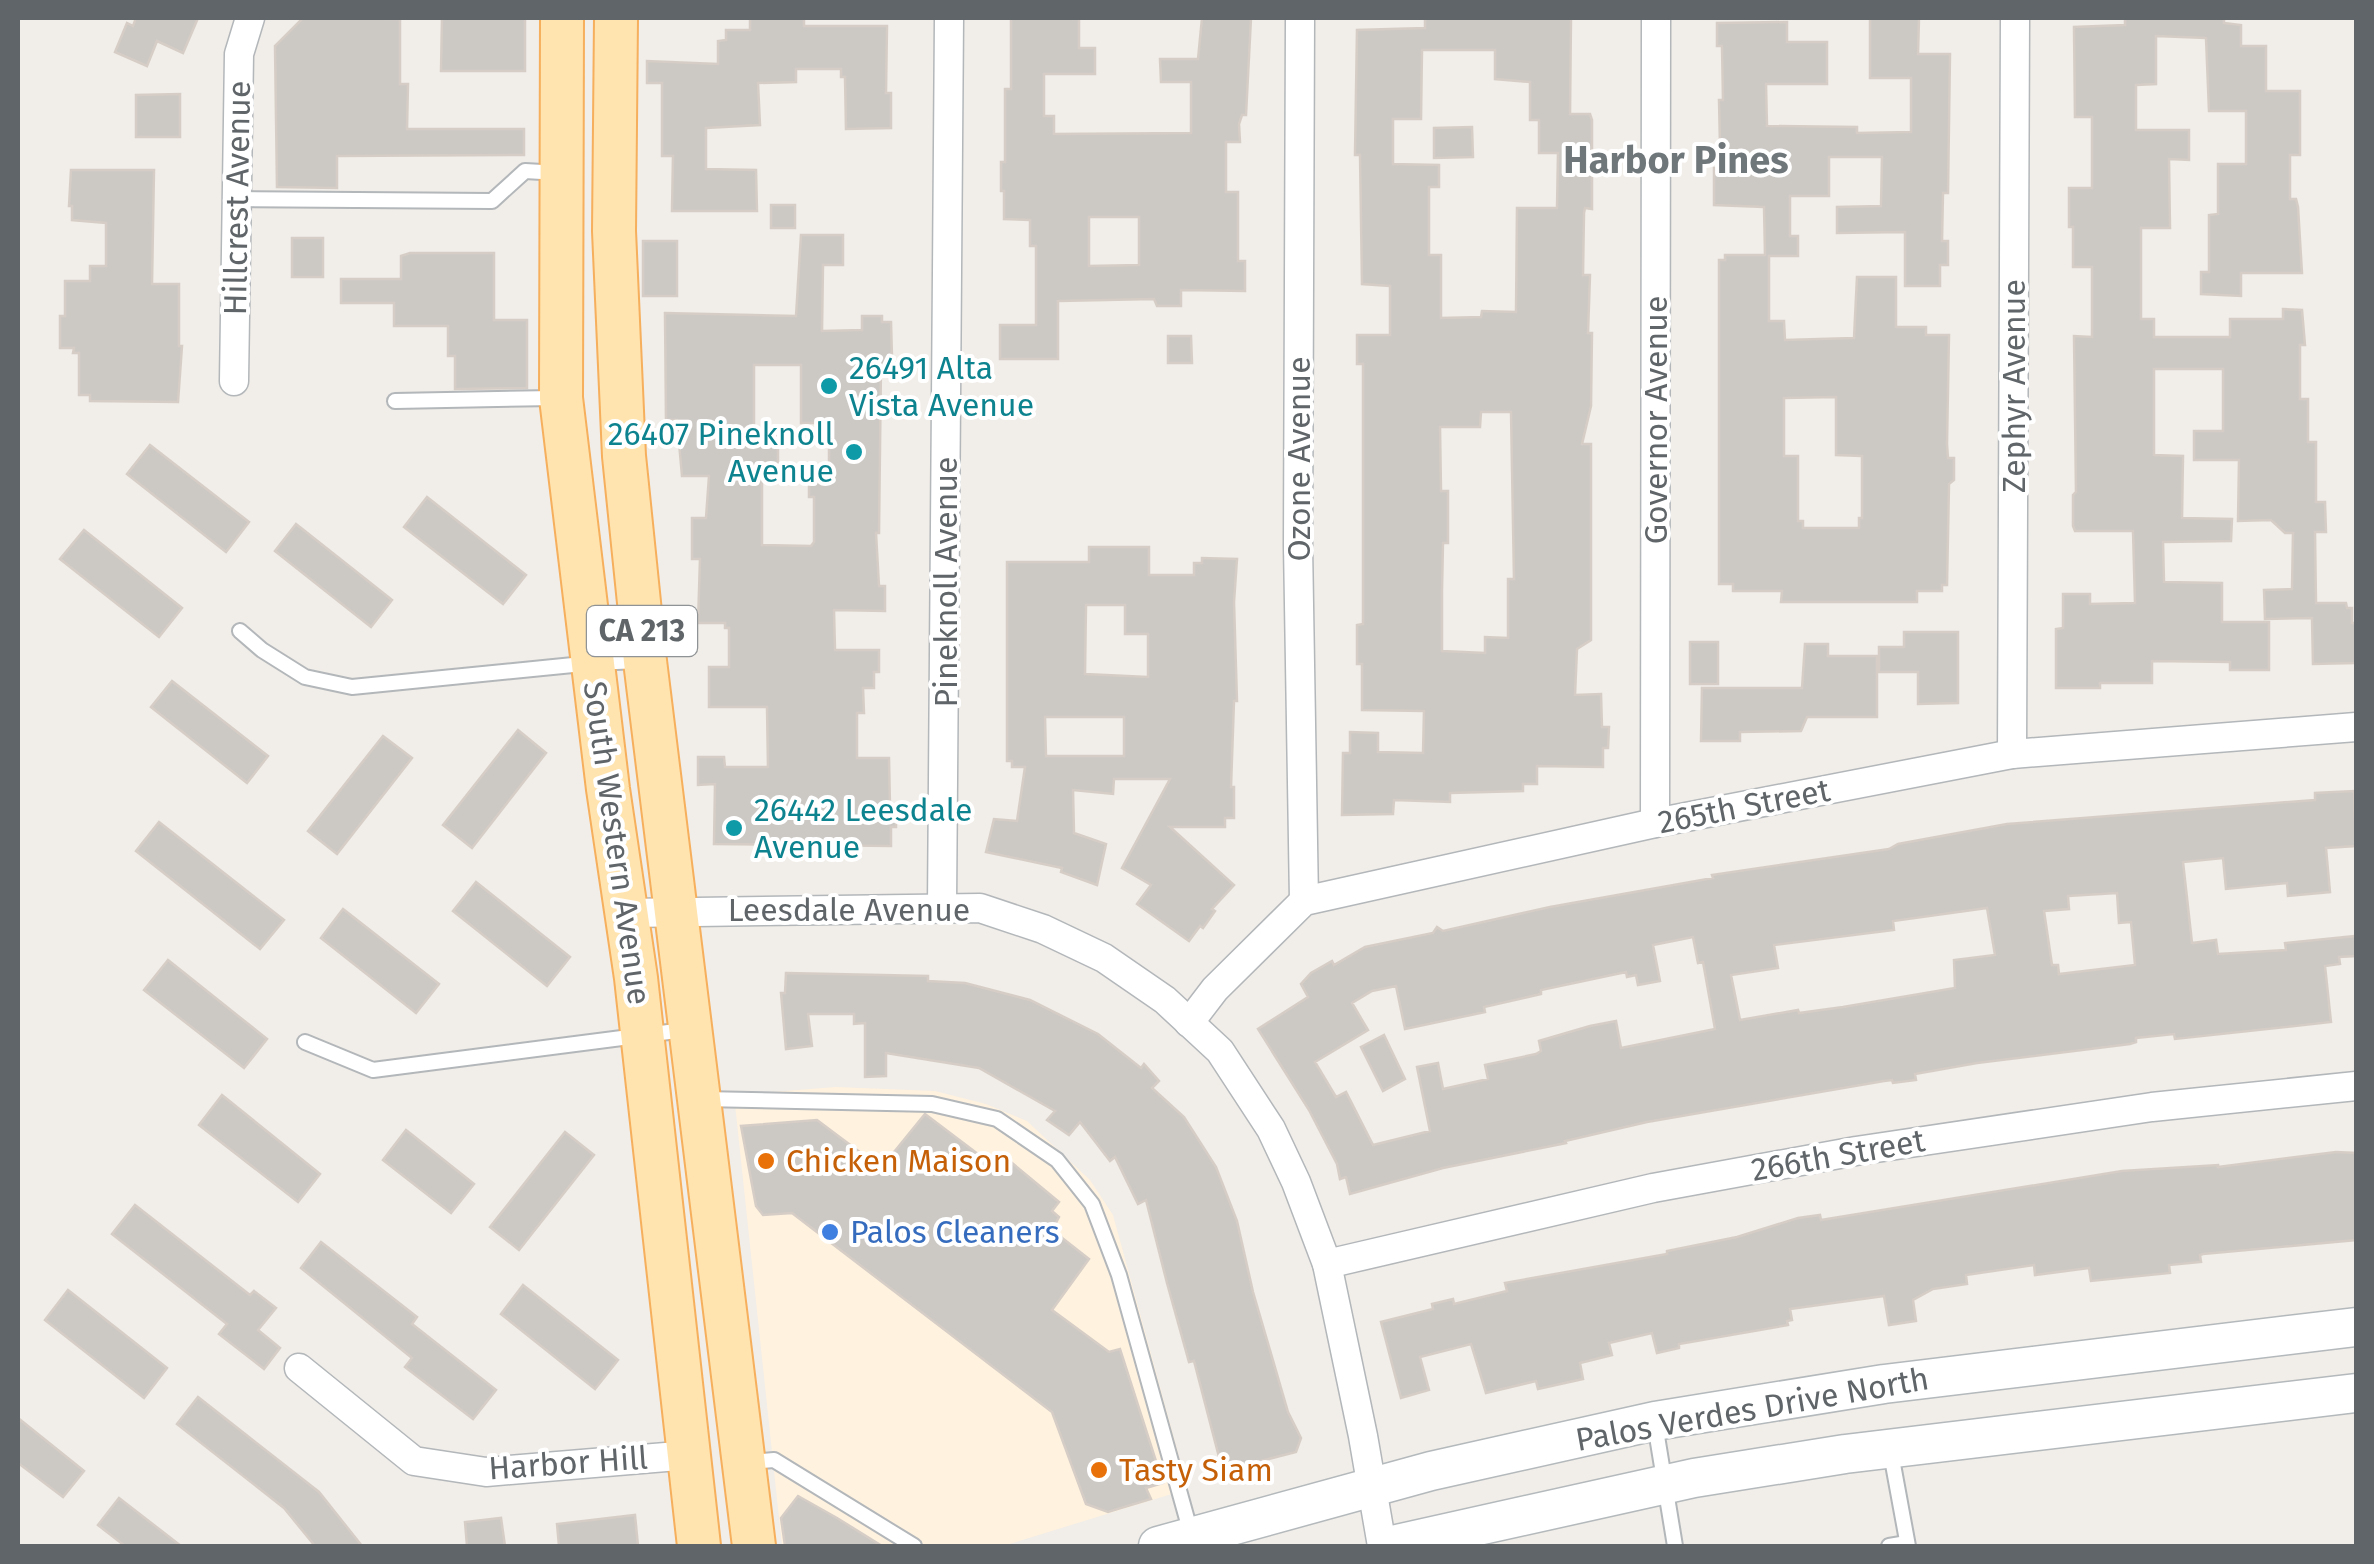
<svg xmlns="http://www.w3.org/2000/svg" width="2374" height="1564" viewBox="0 0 2374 1564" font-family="'Fira Sans',sans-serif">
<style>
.commercial{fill:#fff2df}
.building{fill:#ccc8c4;stroke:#d6cec6;stroke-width:2.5;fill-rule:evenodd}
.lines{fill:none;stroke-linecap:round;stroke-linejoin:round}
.lane-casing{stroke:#b3b7ba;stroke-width:18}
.street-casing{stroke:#b3b7ba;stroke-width:31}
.secondary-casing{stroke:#b4b9bc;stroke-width:41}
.primary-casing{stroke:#f6af5c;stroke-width:46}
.lane{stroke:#fff;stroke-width:14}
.street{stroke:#fff;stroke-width:28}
.secondary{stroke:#fff;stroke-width:38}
.primary{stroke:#ffe4af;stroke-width:42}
.culture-dot{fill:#0f9aa8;stroke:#fff;stroke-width:4}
.food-dot{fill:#e8710a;stroke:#fff;stroke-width:4}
.shop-dot{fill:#3f7fe0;stroke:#fff;stroke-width:4}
.labels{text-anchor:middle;stroke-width:8;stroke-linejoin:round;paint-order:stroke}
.shield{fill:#fff;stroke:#8f9395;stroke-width:2.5}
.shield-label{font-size:30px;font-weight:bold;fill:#5f6568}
.street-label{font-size:32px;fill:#5f6568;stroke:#fff}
.culture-label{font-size:32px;fill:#0d838f;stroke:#fff;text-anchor:start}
.food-label{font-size:32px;fill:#c56008;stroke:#fff;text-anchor:start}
.shop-label{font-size:32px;fill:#366cbe;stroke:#fff;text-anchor:start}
.quarter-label{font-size:38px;font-weight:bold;fill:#70777a;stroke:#fff}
</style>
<rect width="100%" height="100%" fill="#f1ede8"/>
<path class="commercial" d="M836,1087l99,4 51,13 41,17 63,59 23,35 75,274 -185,57h-221l-48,-451z"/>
<g class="building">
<path d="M136,18h62l-15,35 -26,-12 -10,25 -32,-14 12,-29 6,3z"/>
<path d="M303,18l97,1v65h8l-1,45h117v26l-187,1v32l-60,-1 -2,-141z"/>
<path d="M442,18h83v53h-84z"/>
<path d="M750,18h54v8h83l-1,67h5v35l-45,1 -1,-52h-4v-8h-45v13l-38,1 2,42 -54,3v41l50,1 1,41h-85l1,-55h-11v-73h-15v-22l71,3v-23l8,-1v-10h24z"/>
<path d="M1011,18l68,1v29h16v26h-51v42h10v18l137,-1v-51h-30l-1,-23h38l4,-41h49l-5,97h-4l-3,9 1,18h-14v50h12v69h7v30l-64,-1v16h-24l-3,-7 -96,2v58h-58v-34h36v-79h-6v-26l-26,-1v-28h-3v-29h4v-73h6zM1089,217h50v48l-50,1z"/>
<path d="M1425,18h146l-1,96h20l2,6v89l-7,-1 -1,5 -1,62h7l-2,58h4l-1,73 -9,38h9v196l-14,9 -2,46 26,-1 1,33h7l-1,21h-5v19l-66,-1v18h-14v7l-73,2v9l-56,-2 -1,14 -51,1 1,-62h7v-21l28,1v19l45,1 1,-42 -62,-1v-46h-5v-39l6,-1v-260h-6v-29h33v-49l-28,-2 -2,-129h-5l2,-125 68,-2zM1422,50h73v29l35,3v38h9v33h19l-1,55h-40l-1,104 -34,-1 -1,6 -40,1v-63h-12v-68h10v-22l-46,-1v-45h28zM1481,412h30l3,167h-6v59l-23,-1v16l-43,-2v-61l1,-47h5v-52h-7l-1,-64h40z"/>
<path d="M1870,18h49l-1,36h32l-2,139h-5l-1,48h6v24h-8v21h-35v-54l-68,1v-26l44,-1 1,-49h-53v39h-39v40h8v20h-29v65h15l1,19 69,-2 3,-61h39v50h30v8h23l-2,109 1,14h6v22l-5,4 -2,101h-5v6h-25v11h-136l1,-11h-49v-7h-14v-324h6v-5h40l-1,-48 -50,-2v-37h4l2,-22 -1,-46h4l-1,-54h-5v-23l70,-1v20h40v42h-61l1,42 90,1v6l54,-1v-54h-41zM1836,397v58l26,1v62h-3v10h-56v-7h-5v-65h-14v-58z"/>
<path d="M2125,18h99v5l17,2v21h25v45h34v64h-10v44h6l2,8 4,66h-61v23l-40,-2v-22h8v-57l9,-1v-50h28v-53h-37l-3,-73 -50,-2v48l-20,1v45h53v30l-20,-1 1,69h-29v91h13v18h76v-18h53v-10l19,1 3,35h-5v54h8v43h8v60h9l1,30h-11l1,71h30l1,5h5v15h4l-1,40 -42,1 -1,-46 -47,1 -1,-29 28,-1 1,-56h-8l-14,-13 -33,1 1,-61h-45v-29h29v-62h-69v86l29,1 -1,62 50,1 -1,22 -68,1 1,40 58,1v39h47v48h-39v-8l-78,-1v22h-52v5h-44v-59l7,-1v-34h27v10l45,-1 -2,-72h-58l-2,-5v-31l3,-3 -2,-156 18,1v-70h-19v-40h-4v-39h23v-71h-17l-1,-90 51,-2z"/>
<path d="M180,94v43h-44v-42z"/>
<path d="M1472,127l1,30 -39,1v-30z"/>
<path d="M71,170h83l-2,114h27v62h3l-4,56 -88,-1v-6h-11v-42h-6l1,-5h-14v-32h5v-35h25v-15h16v-43l-34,-3v-14h-3z"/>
<rect x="771" y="205" width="24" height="23"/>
<path d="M801,235h42v30h-20l-1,66 40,-1v-14h20v6h9l1,35h-3v7h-8l-2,169h-3l3,53h6v25l-51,-1 1,40h44v22h-5v16h-11l1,25h-7v45h32l1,49h6v20h-5v19l-177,-2 1,-60 -17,1v-28h26l1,10h43l-1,-60h-58v-40h20v-39h-4v-5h-27l2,-64h-8v-41h14l3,-42h-27l-5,-56h-11l-1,-107 131,3zM754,365h47v58h28v49h-20v25h5v45l-3,4 -49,-1v-82h16v-34h-24z"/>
<rect x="292" y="238" width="31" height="39"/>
<rect x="643" y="241" width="34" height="55"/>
<path d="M410,253h84v67h33v68l-72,1v-33h-7v-30h-54v-23h-53v-24h60v-23z"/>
<path d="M1168,336h23l1,27h-24z"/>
<path d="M150,445l99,77 -23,30 -99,-78z"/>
<path d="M427,497l99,78 -23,29 -99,-77z"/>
<path d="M296,524l96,76 -21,27 -96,-76z"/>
<path d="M84,530l98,78 -23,29 -99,-78z"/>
<path d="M1089,547h60v28h45v-12h8v-5l35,1 -3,43 3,99h-3l-3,86h3v31h-9v9h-55l64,58 -22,24 3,2 -12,17 -3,-2 -11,15 -52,-37 14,-19 -29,-17 48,-89h-56l-1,15 -40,-4 1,43 32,11 -9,41 -36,-13 1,-4 -76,-16 8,-33 23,2 8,-54h-13v-6h-5v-199h82zM1086,605h39v29h23v43l-63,-3zM1045,717h79v39h-78z"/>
<path d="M1904,632h54v71l-40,1v-32h-39v-25h25z"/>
<rect x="1690" y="642" width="28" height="42"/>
<path d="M1805,644h23v12h49v61h-70l-6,14 -61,1v9h-39l1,-53h100z"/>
<path d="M172,681l96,75 -21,27 -96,-76z"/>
<path d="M518,730l28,23 -74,95 -29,-23z"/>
<path d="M383,736l29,22 -75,96 -29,-23z"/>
<path d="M2354,791l2,55 -30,2 4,44 -42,4 -1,-13 -61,6 -3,-31 -40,4 9,81 24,-3 2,14 68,-4 -1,-7 71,-7v20l-17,1 1,7 -15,2 6,56 -156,17 -1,-5 -38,4v4l-6,2 -153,19 -62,11 1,6 -23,3 -1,-3 -8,1 -237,41 -82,19 1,2 -123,25 -93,26 -4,-17 -6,2 -3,-15 -28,-54 -51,-81 50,-32 -7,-13 10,-11 21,-12 2,4 31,-18 68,-14 4,-6 6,4 107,-24 163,-29 -1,-3 177,-26 9,-5 109,-20 308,-24v-7zM2117,893l2,30 12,-1 4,43 -76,9 -1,-9h-6l-8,-54 25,-2 -1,-13zM1987,908l8,47 -41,5 1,28 -112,19 -44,6 -1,-3 -58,10 -9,-45 47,-7 -4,-23 120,-15 -1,-9zM1693,937l5,26 5,-1 12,67 -94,19 -5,-27 -26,5 -51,15 2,10 -5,3 -51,11 3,14 -45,10 -5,-26 -21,4 13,64 -57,14 -27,-53 -10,5 -21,-35 53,-32 -16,-27 20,-12 24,-5 9,43 80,-17 -1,-5 57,-13v-4l85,-18 1,5 9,-2 2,10 22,-4 -7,-36z"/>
<path d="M159,822l125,98 -24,29 -124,-98z"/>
<path d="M476,882l94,75 -23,29 -94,-75z"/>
<path d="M343,909l96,75 -23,29 -95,-75z"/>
<path d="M168,960l99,79 -23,29 -100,-78z"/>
<path d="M786,973l142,3v5l37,2 65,17 68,34 43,34 3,-4 15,17 -7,7 32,29 32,50 21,54 16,71 35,120 13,26 -5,14 -51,13 3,9 -23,6 -31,-119 -5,1 -22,-79 -21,-83 -8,4 -23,-47 -5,4 -30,-39 -11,13 -22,-15 8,-9 -76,-43 -93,-15v23l-21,1v-54l-11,1v-10h-46l4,32 -26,3 -5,-56h4z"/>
<path d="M1384,1035l21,44 -22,12 -22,-44z"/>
<path d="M222,1095l98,79 -22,28 -99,-77z"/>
<path d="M925,1114l74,56 7,-12 53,44 -7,9 7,6 -7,13 37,29 -37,51 57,42 11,-3 43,134 -17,5 5,11 -43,13 -22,-8 -34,-92 -260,-199 -29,2 -7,-9 -15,-80 76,-6 64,48z"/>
<path d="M406,1130l68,54 -23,29 -68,-53z"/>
<path d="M565,1132l29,23 -75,95 -29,-23z"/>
<path d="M2336,1152l20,1v87l-153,14 -3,1 1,7 -32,3 1,8 -79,8 -2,-13 -54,7 -1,-10 -68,10 1,9 -34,5 -20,11 3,21 -27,4 -5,-29 -94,13 2,11 -5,1 1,4 -109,19v4l-22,5 -5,-20 -43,10 3,12 -32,8 3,16 -45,10 -2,-8 -50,12 -15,-49 -51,13 9,33 -28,8 -20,-76 52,-13 -1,-5 21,-5 1,5 53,-13 -2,-8 162,-29v-3l70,-14 61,-19 22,-3 1,5 301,-49 96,-6v2z"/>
<path d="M135,1205l115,90 4,-4 22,17 -18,22 22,18 -16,21 -45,-35 8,-10 -115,-90z"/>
<path d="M321,1242l96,75 -5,7 84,66 -23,29 -68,-52 7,-9 -111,-90z"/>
<path d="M523,1285l95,75 -23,29 -94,-75z"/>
<path d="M68,1290l99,78 -23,30 -99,-78z"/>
<path d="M198,1397l121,95 43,54h-47l-31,-38 -107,-84z"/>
<path d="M18,1418l66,53 -21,26 -45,-34z"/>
<path d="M798,1496l39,22 45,28h-97l-4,-28z"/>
<path d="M119,1498l62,48h-56l-27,-21z"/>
<path d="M635,1515l3,31h-79l-2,-22z"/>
<path d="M501,1518l4,28h-38l-2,-24z"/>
</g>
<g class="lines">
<g class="lane-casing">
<g id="lane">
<path d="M237,199l255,2 33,-30 34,2"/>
<path d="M395,401l159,-3"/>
<path d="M240,631l22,19 43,27 47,10 241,-24 46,-2"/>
<path d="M305,1042l68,28 311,-40"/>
<path d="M702,1099l230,5 65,15 60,41 35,44 27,71 73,262"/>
<path d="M1655,1424l20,122"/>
<path d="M1890,1448l18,98"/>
<path d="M749,1462l25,-2 140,86"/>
<path d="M1889,1546l18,-3"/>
</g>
</g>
<g class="street-casing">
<g id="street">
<path d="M1300,18l-2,527 6,356"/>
<path d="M234,381l5,-327 11,-36"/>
<path d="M2012,754l3,-736"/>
<path d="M1655,823l1,-805"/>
<path d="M942,907l7,-889"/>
<path d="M627,913l353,-5 63,21 61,29 61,42 55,51 51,78 25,53 31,82 36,172 19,110"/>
<path d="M1189,1023l26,-34 89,-88 351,-78 357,-69 344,-27"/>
<path d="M1327,1264l326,-76 203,-37 296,-44 204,-21"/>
<path d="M299,1368l115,93 72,11 204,-17"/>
</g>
</g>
<g class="secondary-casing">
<g id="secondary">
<path d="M1158,1546l273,-75 224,-50 229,-37 472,-57"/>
<path d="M1388,1546l306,-68 151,-24 511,-61"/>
</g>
</g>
<g class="primary-casing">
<g id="primary">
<path d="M562,18l-1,380 47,391 28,189 63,568"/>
<path d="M616,18l-2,213 10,225 21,205 109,885"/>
</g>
</g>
<use href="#lane" class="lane"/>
<use href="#street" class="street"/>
<use href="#secondary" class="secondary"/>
<use href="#primary" class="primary"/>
</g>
<g class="culture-dot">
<circle cx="829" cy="386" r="10"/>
<circle cx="854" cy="452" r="10"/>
<circle cx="734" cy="828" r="10"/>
</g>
<g class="food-dot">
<circle cx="766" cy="1161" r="10"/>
<circle cx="1099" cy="1470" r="10"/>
</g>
<circle class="shop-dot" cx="830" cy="1232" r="10"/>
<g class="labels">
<rect class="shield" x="587" y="606" width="110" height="50" rx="8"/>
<g class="shield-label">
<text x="642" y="641">CA 213</text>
</g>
<g class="street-label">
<text transform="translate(237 198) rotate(-89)" y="11">Hillcrest Avenue</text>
<text transform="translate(2014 386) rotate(-90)" y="11">Zephyr Avenue</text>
<text transform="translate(1656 420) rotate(-90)" y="11">Governor Avenue</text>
<text transform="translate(1299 459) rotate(-90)" y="11">Ozone Avenue</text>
<text transform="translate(946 582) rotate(-90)" y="11">Pineknoll Avenue</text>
<text transform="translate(1744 806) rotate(-11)" y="11">265th Street</text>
<text transform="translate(617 843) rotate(82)" y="11">South Western Avenue</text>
<text x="849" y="921">Leesdale Avenue</text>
<text transform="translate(1838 1155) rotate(-10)" y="11">266th Street</text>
<text transform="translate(1752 1409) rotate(-10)" y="11">Palos Verdes Drive North</text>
<text transform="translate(568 1463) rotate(-4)" y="11">Harbor Hill</text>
</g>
<g class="culture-label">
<text x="849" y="379">26491 Alta<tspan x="849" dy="37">Vista Avenue</tspan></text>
<text x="834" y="445" text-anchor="end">26407 Pineknoll<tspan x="834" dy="37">Avenue</tspan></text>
<text x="754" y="821">26442 Leesdale<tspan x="754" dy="37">Avenue</tspan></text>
</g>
<g class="food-label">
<text x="786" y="1172">Chicken Maison</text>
<text x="1119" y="1481">Tasty Siam</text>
</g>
<g class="shop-label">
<text x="850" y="1243">Palos Cleaners</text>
</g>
<g class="quarter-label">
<text x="1676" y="173">Harbor Pines</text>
</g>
</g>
<rect width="2374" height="1564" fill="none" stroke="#5f6568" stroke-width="40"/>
</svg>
